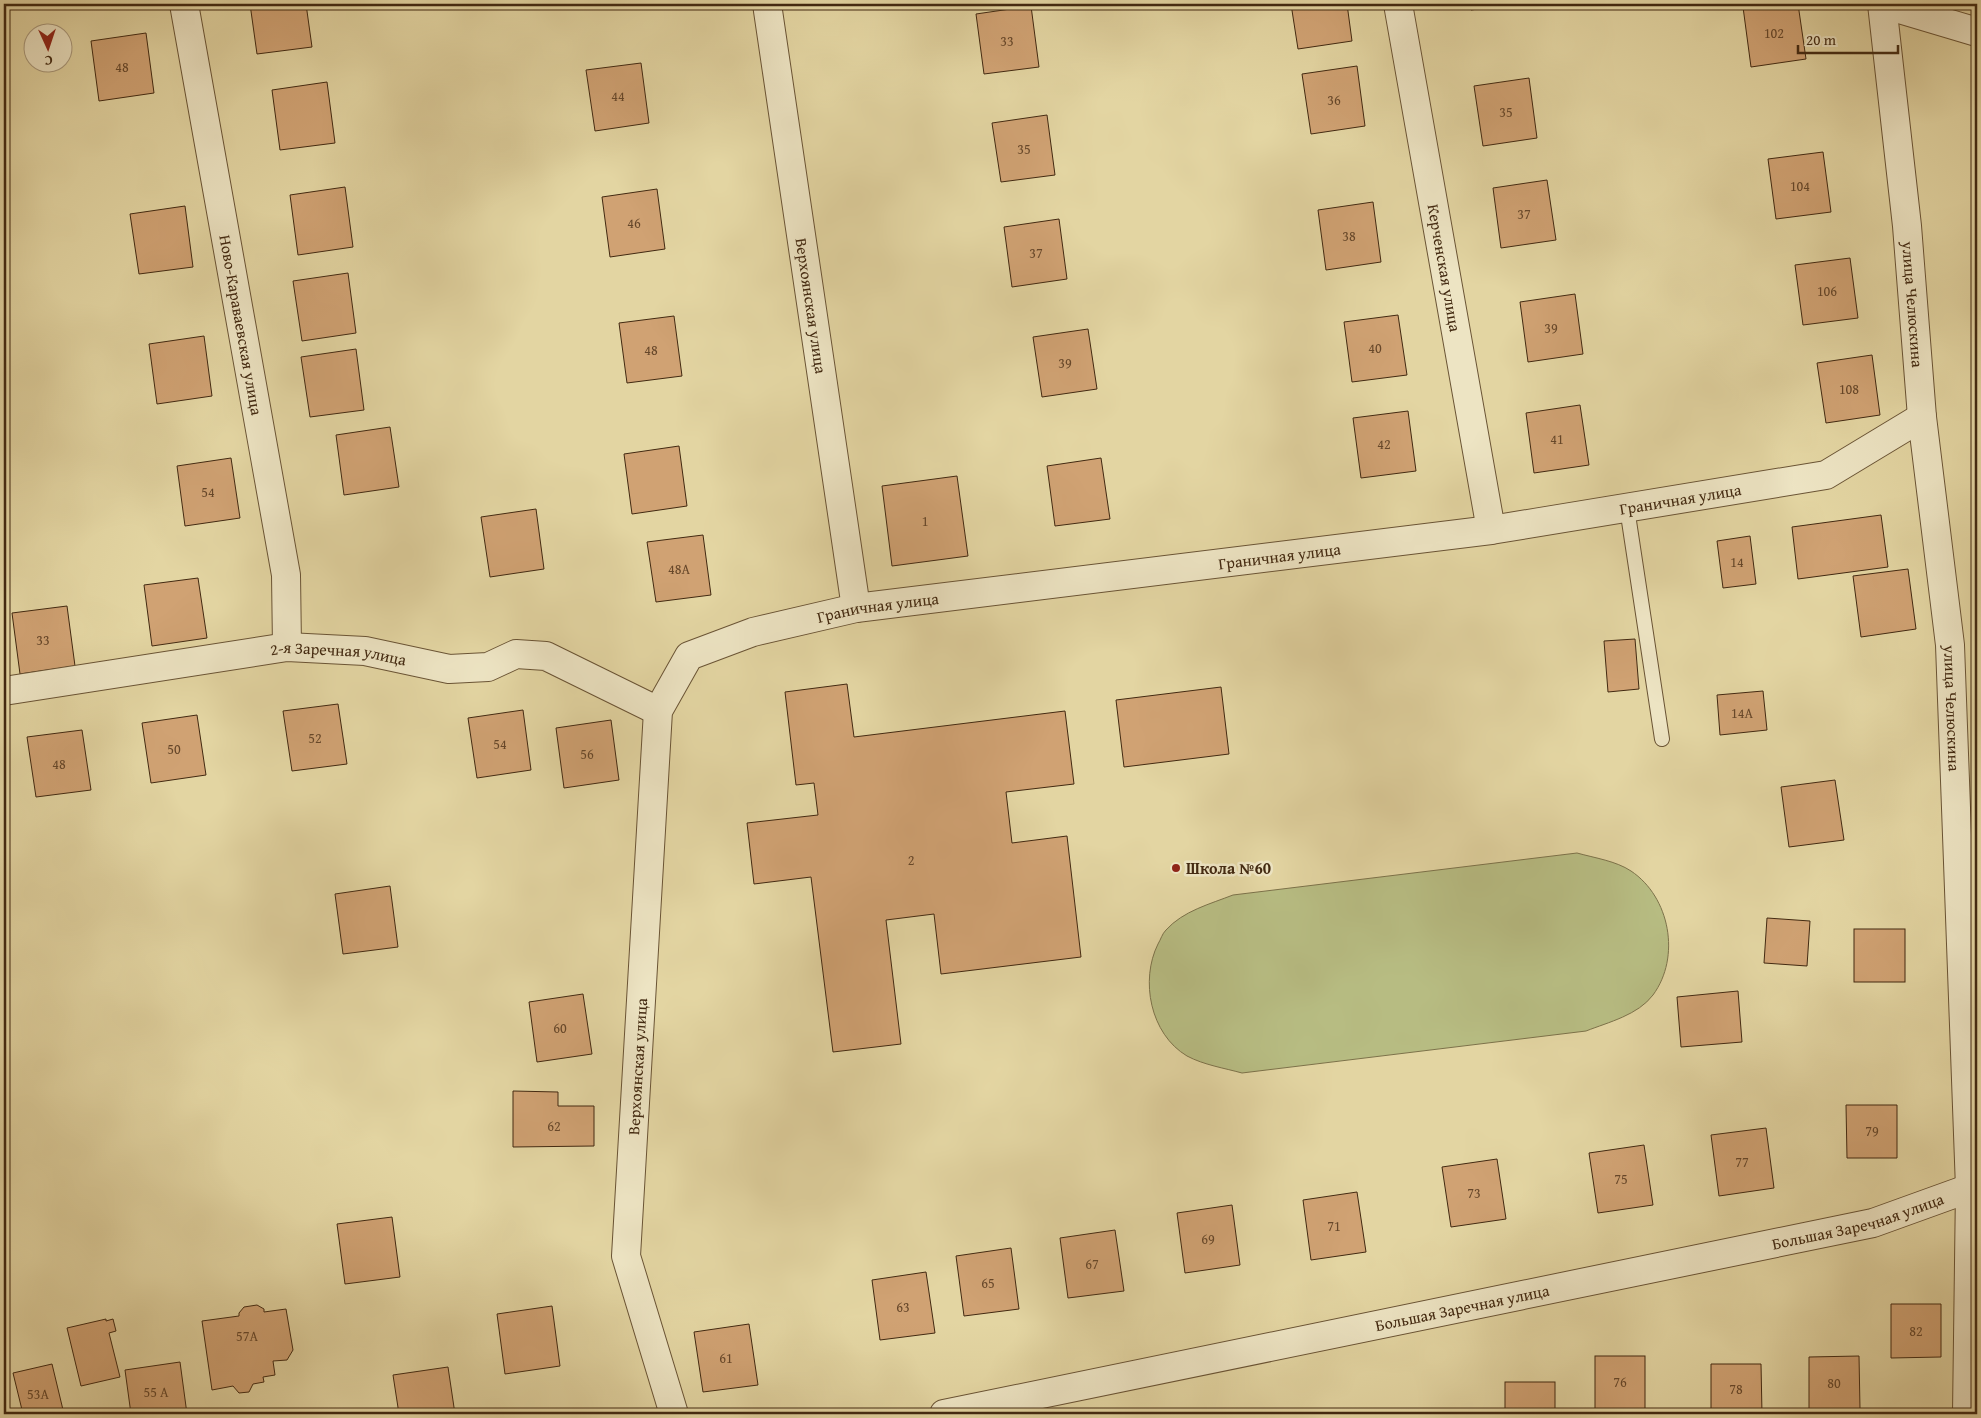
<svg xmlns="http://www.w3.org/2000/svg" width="1981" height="1418" viewBox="0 0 1981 1418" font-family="'Gentium Book Plus',serif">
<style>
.green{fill:#b7bc82;stroke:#7c724a}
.building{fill:#d0a273;stroke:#422911}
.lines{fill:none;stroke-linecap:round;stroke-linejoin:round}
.service-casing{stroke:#6a5435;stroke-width:16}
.minor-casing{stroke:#6a5435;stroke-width:30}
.service{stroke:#ede4c3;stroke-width:14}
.minor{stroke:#ede4c3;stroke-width:28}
.poi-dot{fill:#8f2418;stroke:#ede4c3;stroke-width:2}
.labels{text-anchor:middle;stroke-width:5;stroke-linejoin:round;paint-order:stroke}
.number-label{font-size:14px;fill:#66472a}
.street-label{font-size:16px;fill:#422911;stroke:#ede4c3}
.poi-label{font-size:16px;font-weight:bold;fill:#422911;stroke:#ede4c3;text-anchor:start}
</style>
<rect width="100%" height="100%" fill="#e3d5a2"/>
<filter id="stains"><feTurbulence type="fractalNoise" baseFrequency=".004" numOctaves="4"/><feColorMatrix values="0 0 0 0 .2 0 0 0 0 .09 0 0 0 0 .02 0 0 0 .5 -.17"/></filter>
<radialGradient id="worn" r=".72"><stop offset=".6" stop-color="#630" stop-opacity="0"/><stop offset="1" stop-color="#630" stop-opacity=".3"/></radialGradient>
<path class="green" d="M1577,853c18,5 39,8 54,18 39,26 50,86 22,124 -15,20 -44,27 -67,36l-344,42c-18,-5 -38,-8 -55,-17 -37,-22 -47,-76 -29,-112 3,-5 4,-10 8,-14 17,-19 44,-26 67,-35z"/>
<g class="building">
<path d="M250,4h56l6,43 -55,7z"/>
<path d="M1291,4h56l5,37 -54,8z"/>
<path d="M1470,4h44l-43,6z"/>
<path d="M1765,4h33l8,55 -55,8 -8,-60z"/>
<path d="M1031,6l8,61 -55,7 -8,-60z"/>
<path d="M146,33l8,60 -55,8 -8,-60z"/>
<path d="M641,63l8,60 -54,8 -9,-61z"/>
<path d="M1357,66l8,60 -54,8 -9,-60z"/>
<path d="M1529,78l8,60 -54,8 -9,-60z"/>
<path d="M327,82l8,61 -55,7 -8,-60z"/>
<path d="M1047,115l8,60 -54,7 -9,-59z"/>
<path d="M1823,152l8,60 -55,7 -8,-60z"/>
<path d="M1547,180l9,60 -55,8 -8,-60z"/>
<path d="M345,187l8,60 -55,8 -8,-60z"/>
<path d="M657,189l8,60 -55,8 -8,-60z"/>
<path d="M1373,202l8,60 -55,8 -8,-60z"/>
<path d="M185,206l8,61 -54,7 -9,-60z"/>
<path d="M1059,219l8,60 -55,8 -8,-60z"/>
<path d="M1850,258l8,60 -55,7 -8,-60z"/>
<path d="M348,273l8,60 -54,8 -9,-60z"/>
<path d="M1575,294l8,60 -55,8 -8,-60z"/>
<path d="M1398,315l9,60 -55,7 -8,-60z"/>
<path d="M674,316l8,60 -55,7 -8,-60z"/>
<path d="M1088,329l9,60 -55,8 -9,-60z"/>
<path d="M204,336l8,60 -55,8 -8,-60z"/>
<path d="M356,349l8,61 -54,7 -9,-60z"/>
<path d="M1872,355l8,60 -54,8 -9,-60z"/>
<path d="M1580,405l9,60 -55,8 -8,-60z"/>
<path d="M1408,411l8,60 -55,7 -8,-60z"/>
<path d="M390,427l9,60 -55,8 -8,-60z"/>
<path d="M679,446l8,60 -55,8 -8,-60z"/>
<path d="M231,458l9,60 -55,8 -8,-60z"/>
<path d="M1101,458l9,61 -55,7 -8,-60z"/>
<path d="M957,476l11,80 -76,10 -10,-80z"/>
<path d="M536,509l8,60 -54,8 -9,-60z"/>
<path d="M1881,515l7,52 -90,12 -6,-52z"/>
<path d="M703,535l8,60 -55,7 -9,-60z"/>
<path d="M1750,536l6,48 -33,4 -6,-47z"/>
<path d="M1908,569l8,60 -55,8 -8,-61z"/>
<path d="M198,578l9,60 -55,8 -8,-61z"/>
<path d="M67,606l8,60 -55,8 -8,-61z"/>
<path d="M1635,639l4,50 -31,3 -4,-51z"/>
<path d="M847,684l7,53 211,-26 9,73 -68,8 6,51 55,-7 14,121 -140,17 -7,-60 -48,6 15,124 -68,8 -22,-175 -57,7 -7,-61 71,-8 -4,-32 -18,2 -11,-93z"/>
<path d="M1221,687l8,67 -105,13 -8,-67z"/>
<path d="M1763,691l4,39 -47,5 -3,-40z"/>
<path d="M338,704l9,60 -55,7 -9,-60z"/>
<path d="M523,710l8,60 -54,8 -9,-60z"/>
<path d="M197,715l9,60 -55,8 -9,-60z"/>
<path d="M611,720l8,60 -55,8 -8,-60z"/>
<path d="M82,730l9,60 -55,7 -9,-60z"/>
<path d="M1835,780l9,60 -55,7 -8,-60z"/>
<path d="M390,886l8,61 -55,7 -8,-60z"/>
<path d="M1767,918l43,3 -3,45 -43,-3z"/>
<rect x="1854" y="929" width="51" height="53"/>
<path d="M1738,991l4,51 -61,5 -4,-50z"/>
<path d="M583,994l9,60 -55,8 -8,-60z"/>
<path d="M513,1091l45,1v14h36v40l-81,1z"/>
<path d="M1846,1105h51v53h-50z"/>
<path d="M1766,1128l8,60 -55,8 -8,-61z"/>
<path d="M1644,1145l9,60 -55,8 -9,-60z"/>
<path d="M1497,1159l9,60 -55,8 -9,-60z"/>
<path d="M1357,1192l9,60 -55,8 -8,-60z"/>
<path d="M1232,1205l8,60 -55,8 -8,-60z"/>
<path d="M392,1217l8,60 -55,7 -8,-60z"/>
<path d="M1115,1230l9,61 -56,7 -8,-60z"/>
<path d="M1011,1248l8,61 -55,7 -8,-60z"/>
<path d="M926,1272l9,61 -55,7 -8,-60z"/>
<path d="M1891,1304h50v53l-50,1z"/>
<path d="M257,1305l7,4v3l22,-3 7,41 -6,10 -14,1 2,14 -12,2 1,5 -11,2 -4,8 -10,1 -6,-7 -21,4 -10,-69 37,-5v-3l5,-6z"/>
<path d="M552,1306l8,60 -55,8 -8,-60z"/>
<path d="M106,1319v2l7,-2 3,12 -7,2 11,44 -39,9 -14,-58z"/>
<path d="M749,1324l9,61 -55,7 -9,-60z"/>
<rect x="1595" y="1356" width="50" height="53"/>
<path d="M1859,1356l1,53 -51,1v-53z"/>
<path d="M180,1362l7,52h-56l-6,-44z"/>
<path d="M52,1364l12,50h-41l-10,-41z"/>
<path d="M1711,1364h50l1,50h-51z"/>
<path d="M448,1367l7,47h-56l-6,-39z"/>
<rect x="1505" y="1382" width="50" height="32"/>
</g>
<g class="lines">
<g class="service-casing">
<path id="service" d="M1627,508l35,231"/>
</g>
<g class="minor-casing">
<g id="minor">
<path id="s1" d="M184,4l102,571 1,72"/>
<path id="s2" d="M767,4l89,604"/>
<path id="s3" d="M1398,4l93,526"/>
<path id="s4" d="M1882,4l25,222 15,191 28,228 20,543 -3,226"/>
<path d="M1883,4l94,28"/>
<path id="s5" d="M4,691l283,-44 78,4 84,18 39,-2 28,-13 30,2 112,55"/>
<path id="s6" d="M674,1414l-48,-158 32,-545 31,-55 64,-24 103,-24 635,-78 335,-55 96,-58"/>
<path id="s7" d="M944,1414l929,-191 97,-35h7"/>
</g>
</g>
<use href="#service" class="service"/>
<use href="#minor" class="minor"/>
</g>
<circle class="poi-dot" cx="1176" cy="868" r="5"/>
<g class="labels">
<g class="number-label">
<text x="1774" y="38">102</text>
<text x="1007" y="46">33</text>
<text x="122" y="72">48</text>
<text x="618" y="101">44</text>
<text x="1334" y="105">36</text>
<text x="1506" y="117">35</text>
<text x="1024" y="154">35</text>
<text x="1800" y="191">104</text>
<text x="1524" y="219">37</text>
<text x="634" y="228">46</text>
<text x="1349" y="241">38</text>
<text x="1036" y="258">37</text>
<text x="1827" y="296">106</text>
<text x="1551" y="333">39</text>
<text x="1375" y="353">40</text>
<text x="651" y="355">48</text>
<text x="1065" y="368">39</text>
<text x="1849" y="394">108</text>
<text x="1557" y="444">41</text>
<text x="1384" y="449">42</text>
<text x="208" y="497">54</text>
<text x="925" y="526">1</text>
<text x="1737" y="567">14</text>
<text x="679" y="574">48А</text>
<text x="43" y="645">33</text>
<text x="1742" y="718">14А</text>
<text x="315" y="743">52</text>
<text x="500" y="749">54</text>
<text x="174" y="754">50</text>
<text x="587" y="759">56</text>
<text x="59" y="769">48</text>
<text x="911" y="865">2</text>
<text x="560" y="1033">60</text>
<text x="554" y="1131">62</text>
<text x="1872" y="1136">79</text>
<text x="1742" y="1167">77</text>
<text x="1621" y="1184">75</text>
<text x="1474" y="1198">73</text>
<text x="1334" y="1231">71</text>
<text x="1208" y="1244">69</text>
<text x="1092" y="1269">67</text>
<text x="988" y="1288">65</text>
<text x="903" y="1312">63</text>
<text x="1916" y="1336">82</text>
<text x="247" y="1341">57А</text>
<text x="726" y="1363">61</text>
<text x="1620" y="1387">76</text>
<text x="1834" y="1388">80</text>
<text x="1736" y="1394">78</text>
<text x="156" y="1397">55 А</text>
<text x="38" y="1399">53А</text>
</g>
<g class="street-label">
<text dy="6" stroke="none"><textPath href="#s3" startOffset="268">Керченская улица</textPath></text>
<text dy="6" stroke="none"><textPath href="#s4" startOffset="302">улица Челюскина</textPath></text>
<text dy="6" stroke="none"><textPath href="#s2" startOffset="305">Верхоянская улица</textPath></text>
<text dy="6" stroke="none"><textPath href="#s1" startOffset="326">Ново-Караваевская улица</textPath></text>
<text dy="6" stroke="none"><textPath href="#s6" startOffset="1780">Граничная улица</textPath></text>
<text dy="6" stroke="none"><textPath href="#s6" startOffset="1375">Граничная улица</textPath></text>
<text dy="6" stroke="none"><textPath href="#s6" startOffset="970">Граничная улица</textPath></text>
<text dy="6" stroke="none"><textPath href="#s5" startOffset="338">2-я Заречная улица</textPath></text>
<text dy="6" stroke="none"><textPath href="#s4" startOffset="708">улица Челюскина</textPath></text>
<text dy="6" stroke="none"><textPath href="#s6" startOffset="355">Верхоянская улица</textPath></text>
<text dy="6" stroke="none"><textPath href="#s7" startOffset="934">Большая Заречная улица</textPath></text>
<text dy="6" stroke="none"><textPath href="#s7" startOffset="529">Большая Заречная улица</textPath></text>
</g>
<g class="poi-label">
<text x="1186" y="874">Школа №60</text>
</g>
</g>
<rect width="1981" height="1418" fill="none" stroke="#e3d5a2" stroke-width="20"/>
<rect x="5" y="5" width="1971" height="1408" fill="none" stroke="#422911" stroke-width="2.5"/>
<rect x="10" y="10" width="1961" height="1398" fill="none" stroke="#422911"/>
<g transform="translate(48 48) rotate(177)"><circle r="24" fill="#ede4c3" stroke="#a9997c"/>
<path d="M0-4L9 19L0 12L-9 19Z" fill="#8f2418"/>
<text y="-8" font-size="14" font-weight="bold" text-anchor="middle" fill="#422911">С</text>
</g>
<path d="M1798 45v8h100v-8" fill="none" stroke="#422911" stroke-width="2.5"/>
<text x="1806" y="45" font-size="15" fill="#422911" stroke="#ede4c3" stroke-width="4" paint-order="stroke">20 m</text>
<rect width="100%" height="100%" filter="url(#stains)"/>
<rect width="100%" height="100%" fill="url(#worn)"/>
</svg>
